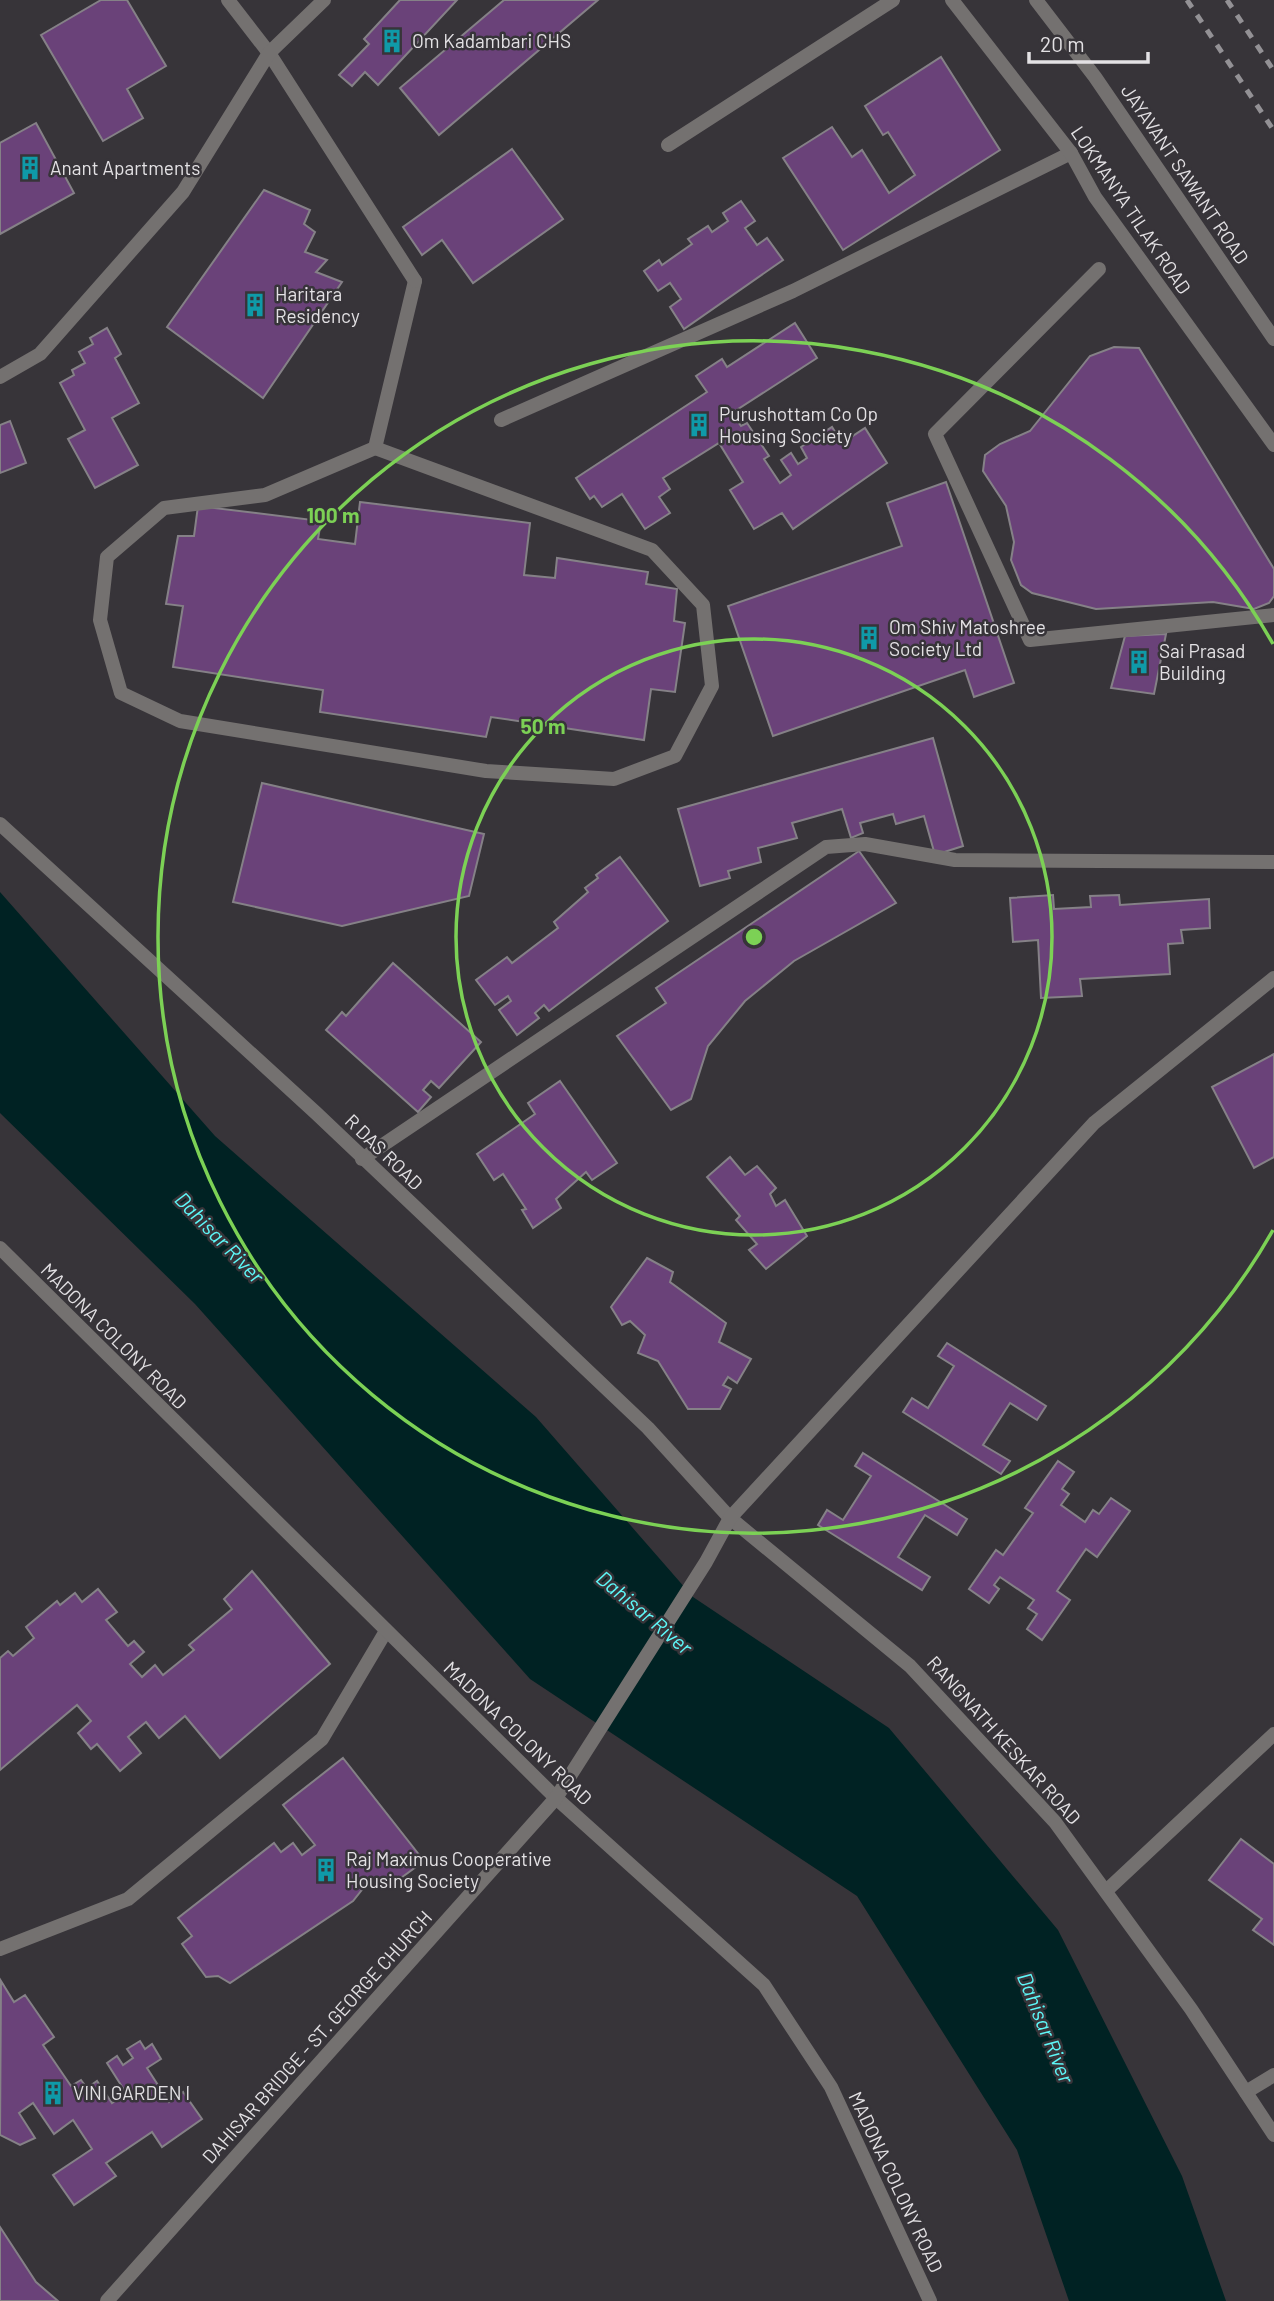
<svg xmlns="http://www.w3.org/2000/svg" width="1274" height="2301" viewBox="0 0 1274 2301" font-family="Barlow,sans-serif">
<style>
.water{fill:#002223}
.building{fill:#6a4279;stroke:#858187;stroke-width:2}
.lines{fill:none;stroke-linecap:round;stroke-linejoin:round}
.service{stroke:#747170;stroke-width:14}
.minor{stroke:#747170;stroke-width:14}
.tertiary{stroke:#747170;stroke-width:14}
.rail{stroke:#939195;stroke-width:5;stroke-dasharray:9 9;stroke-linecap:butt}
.ring{fill:none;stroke:#7cd155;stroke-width:3.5}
.labels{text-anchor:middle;stroke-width:5;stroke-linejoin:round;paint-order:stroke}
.poi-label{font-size:19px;fill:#e3e1e4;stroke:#373439;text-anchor:start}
.street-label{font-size:19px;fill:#e3e1e4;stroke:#373439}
.water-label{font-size:21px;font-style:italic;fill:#5df7f8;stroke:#373439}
.centre{fill:#7cd155;stroke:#373439;stroke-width:3.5}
.ring-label{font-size:21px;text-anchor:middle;font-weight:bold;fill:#7cd155;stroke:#373439;stroke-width:5;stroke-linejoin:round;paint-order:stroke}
</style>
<rect width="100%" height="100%" fill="#373439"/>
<path class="water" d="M0,892l215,244 321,281 157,180 196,131 169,202 124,246 44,125h-157l-52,-151 -160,-254 -327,-217 -335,-375 -195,-191z"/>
<g class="building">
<path d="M101,0h26l39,66 -39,23 16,29 -40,23 -62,-106z"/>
<path d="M400,0h57l-79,85 -13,-13 -13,14 -13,-11 30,-31 -5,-5z"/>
<path d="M504,0h94l-159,135 -39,-47z"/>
<path d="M941,57l59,93 -157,100 -60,-92 49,-31 20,30 10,-7 27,43 26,-18 -27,-43 -5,3 -18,-29z"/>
<path d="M36,123l38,70 -74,41v-91z"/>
<path d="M512,149l51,70 -90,64 -31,-43 -20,15 -19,-28z"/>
<path d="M264,190l46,20 -6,14 11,8 -10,20 22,8 -11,12 26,10 -79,116 -96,-71z"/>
<path d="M741,201l14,20 -10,7 12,17 10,-7 16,22 -99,69 -14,-22 11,-8 -11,-16 -12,8 -14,-20 15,-11 3,5 30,-21 -4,-5 20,-13 4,6 16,-11 -5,-8z"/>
<path d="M795,323l22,35 -85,55 9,13 6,-3 22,33 -5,3 16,24 11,-8 -10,-15 10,-7 7,11 9,-6 -6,-11 31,-20 10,16 23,-15 22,35 -94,66 -11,-16 -28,16 -24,-39 13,-8 -24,-39 -56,35 7,11 -11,8 11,16 -25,16 -23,-35 -20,13 -8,-11 -4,3 -14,-21 131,-86 -11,-16 26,-17 5,8z"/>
<path d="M107,328l14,26 -6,4 24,45 -27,15 26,47 -43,23 -27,-49 17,-9 -25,-47 14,-8 -2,-5 13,-7 -6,-11 14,-8 -3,-6z"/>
<path d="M1114,347l25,1 135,221v27l-5,7 -15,6 -41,-7 -117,7 -64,-16 -11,-8 -10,-25 3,-18 -8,-36 -23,-35 2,-16 15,-11 30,-13 60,-75z"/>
<path d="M10,421l16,42 -26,10v-48z"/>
<path d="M946,482l68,201 -40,14 -9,-27 -192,66 -45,-130 174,-60 -15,-43z"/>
<path d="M360,502l170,21 -6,52 31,3 2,-20 91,14 -2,12 31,5 -3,32 11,2 -10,69 -24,-3 -7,51 -153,-23 -5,20 -166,-25 3,-22 -150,-23 10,-61 -17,-2 12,-68h16l4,-30 123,15 -3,18 37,5z"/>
<path d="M1166,634l-12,60 -43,-6 14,-52z"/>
<path d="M933,738l30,108 -28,9 -11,-39 -28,8 -3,-10 -33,9 3,10 -12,5 -9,-29 -50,14 5,15 -39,10 3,14 -33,9 2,7 -30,8 -22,-77z"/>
<path d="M262,783l222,51 -15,62 -127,30 -109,-24z"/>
<path d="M859,851l37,52 -102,58 -49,40 -37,45 -17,53 -20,11 -54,-74 49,-33 -10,-15z"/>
<path d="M620,857l48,64 -119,90 -5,-6 -9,8 4,5 -22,17 -18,-25 12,-9 -3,-5 -13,9 -19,-25 31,-23 5,6 46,-35 -4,-6 34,-30 -3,-4 13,-10 -2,-3z"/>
<path d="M1053,895l1,14 37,-2 -1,-11 29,-1 1,10 89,-6 1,29 -29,2 2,13 -15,1 2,30 -90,5 2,17 -41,2 -3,-58 -25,2 -3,-44z"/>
<path d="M393,963l88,79 -42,46 -8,-7 -8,9 8,7 -13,15 -92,-82 16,-18 4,4z"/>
<path d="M1274,1054v103l-20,11 -42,-81z"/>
<path d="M560,1081l57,82 -25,17 -6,-8 -30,27 5,9 -28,20 -11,-18 4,-1 -23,-35 -9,6 -17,-26 58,-40 -7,-11z"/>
<path d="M730,1157l15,18 12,-9 19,22 -6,6 6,12 9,-6 22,36 -41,33 -17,-19 8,-6 -21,-24 4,-4 -33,-39z"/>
<path d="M647,1258l26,14 -3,10 56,41 -7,19 32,17 -14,24 -9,-6 -5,8 8,4 -11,20h-32l-30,-48 -20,-8 7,-18 -15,-14 -8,4 -11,-18z"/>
<path d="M947,1343l99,63 -9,14 -27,-17 -27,42 27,16 -9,13 -98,-62 9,-14 16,10 26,-42 -16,-10z"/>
<path d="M863,1453l104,66 -10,16 -32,-20 -27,42 32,20 -8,13 -104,-65 9,-15 16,10 28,-44 -16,-10z"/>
<path d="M1058,1461l16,11 -12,17 7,5 -8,11 24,17 8,-12 6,4 12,-16 19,13 -33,46 -11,-8 -29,42 13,9 -28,40 -15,-11 10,-15 -9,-6 6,-8 -34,-23 -6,8 5,4 -10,14 -20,-14 27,-39 7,5 30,-42 -8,-5z"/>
<path d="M252,1571l78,93 -110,94 -35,-42 -26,22 -13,-16 -18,15 13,16 -21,18 -23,-27 -6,5 -13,-16 13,-12 -14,-16 -77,65v-112l8,-7 5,5 21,-18 -8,-11 31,-26 3,4 15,-12 7,9 16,-13 19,23 -11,8 22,26 6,-5 10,11 -14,12 12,13 13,-12 8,10 31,-25 -5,-5 43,-36 -8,-10z"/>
<path d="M343,1758l81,103 -34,25 -10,-8 -11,3 -16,20 -123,82 -12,-7 -12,1 -24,-33 10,-8 -14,-18 96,-75 7,9 12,-9 9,12 13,-10 -32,-40z"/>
<path d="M1241,1839l33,25v81l-21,-15 9,-11 -53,-39z"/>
<path d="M1,1981l13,21 11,-7 29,42 -11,8 28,41 10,-6 6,8 10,-7 15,22 14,-10 -19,-30 10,-7 6,9 10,-7 -6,-9 13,-8 5,8 7,-5 9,15 -14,9 22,34 14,-10 19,27 -40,28 -10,-15 -46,31 10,13 -42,29 -21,-30 39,-26 -19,-29 -19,14 -21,-31 -14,10 16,25 -15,7 -20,-10z"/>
<path d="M0,2227l36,55 22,19h-58z"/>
</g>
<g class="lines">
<g class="service">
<path d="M375,448l277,102 51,55 9,81 -37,70 -61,23 -128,-8 -306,-50 -59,-28 -21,-73 7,-63 57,-49 101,-13 110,-47 40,-167"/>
<path d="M0,1949l128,-50 194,-160 64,-108"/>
</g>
<g class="minor">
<path d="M228,0l41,53 146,228"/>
<path d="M668,145l225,-145"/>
<path d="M1099,269l-164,165 95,206 244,-25"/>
<path d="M0,377l40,-23 143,-162 86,-139 55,-53"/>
<path d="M501,420l292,-129 278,-138"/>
<path d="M362,1159l464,-312 39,-3 90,16 319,2"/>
<path d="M556,1798l208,187 67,102 99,214"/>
<path d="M1106,1891l168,-157"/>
<path d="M1246,2092l28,-17"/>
</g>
<g class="tertiary">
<path d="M952,0l119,153 24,44 179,248"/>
<path d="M1036,0l59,77 179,262"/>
<path d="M0,824l316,289 332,315 82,90 180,148 145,156 136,187 83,126"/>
<path d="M0,1248l556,550"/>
<path d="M107,2301l449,-503 150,-236 24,-44 364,-395 180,-145"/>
</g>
<g class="rail">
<path d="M1187,0l87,131"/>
<path d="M1227,0l47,71"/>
</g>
</g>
<g class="ring">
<circle cx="754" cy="937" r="298"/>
<path d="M1273 1230A596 596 0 1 1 1273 644"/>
</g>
<defs>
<g id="building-bare" transform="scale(1.89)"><path d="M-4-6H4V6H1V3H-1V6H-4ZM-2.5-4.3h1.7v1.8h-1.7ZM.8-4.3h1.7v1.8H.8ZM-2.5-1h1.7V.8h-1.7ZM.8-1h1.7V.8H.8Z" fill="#0f9aa8" stroke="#373439" stroke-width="2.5" paint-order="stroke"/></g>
</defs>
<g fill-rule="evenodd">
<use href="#building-bare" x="392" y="41"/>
<use href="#building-bare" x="30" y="168"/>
<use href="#building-bare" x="255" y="305"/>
<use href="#building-bare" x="699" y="425"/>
<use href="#building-bare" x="869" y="638"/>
<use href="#building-bare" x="1139" y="662"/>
<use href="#building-bare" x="326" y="1870"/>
<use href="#building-bare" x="53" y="2093"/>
</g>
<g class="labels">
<g class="poi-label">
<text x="412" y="48">Om Kadambari CHS</text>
<text x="50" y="175">Anant Apartments</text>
<text x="275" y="301">Haritara<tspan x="275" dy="22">Residency</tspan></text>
<text x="719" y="421">Purushottam Co Op<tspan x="719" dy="22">Housing Society</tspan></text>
<text x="889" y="634">Om Shiv Matoshree<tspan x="889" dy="22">Society Ltd</tspan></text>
<text x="1159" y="658">Sai Prasad<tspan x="1159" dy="22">Building</tspan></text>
<text x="346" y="1866">Raj Maximus Cooperative<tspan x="346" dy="22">Housing Society</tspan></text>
<text x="73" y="2100">VINI GARDEN I</text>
</g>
<g class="street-label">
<text transform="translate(1185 174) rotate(56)" y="7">JAYAVANT SAWANT ROAD</text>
<text transform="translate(1131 210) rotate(56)" y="7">LOKMANYA TILAK ROAD</text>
<text transform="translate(384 1152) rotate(44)" y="7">R DAS ROAD</text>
<text transform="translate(114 1336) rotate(45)" y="7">MADONA COLONY ROAD</text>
<text transform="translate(518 1733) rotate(44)" y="7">MADONA COLONY ROAD</text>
<text transform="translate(1004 1740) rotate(48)" y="7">RANGNATH KESKAR ROAD</text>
<text transform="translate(317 2037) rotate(-48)" y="7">DAHISAR BRIDGE - ST. GEORGE CHURCH</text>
<text transform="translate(896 2182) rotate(65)" y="7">MADONA COLONY ROAD</text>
</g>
<g class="water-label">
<text transform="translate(219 1238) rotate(46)" y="7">Dahisar River</text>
<text transform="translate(644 1613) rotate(40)" y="7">Dahisar River</text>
<text transform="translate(1045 2028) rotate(68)" y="7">Dahisar River</text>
</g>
</g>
<circle cx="754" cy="937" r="10" class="centre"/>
<g class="ring-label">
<text x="333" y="523">100 m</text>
<text x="543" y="734">50 m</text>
</g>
<path d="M1029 52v10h119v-10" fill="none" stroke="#e3e1e4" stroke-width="3.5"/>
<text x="1040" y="52" font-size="21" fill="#e3e1e4" stroke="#373439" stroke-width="5" paint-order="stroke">20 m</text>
</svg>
